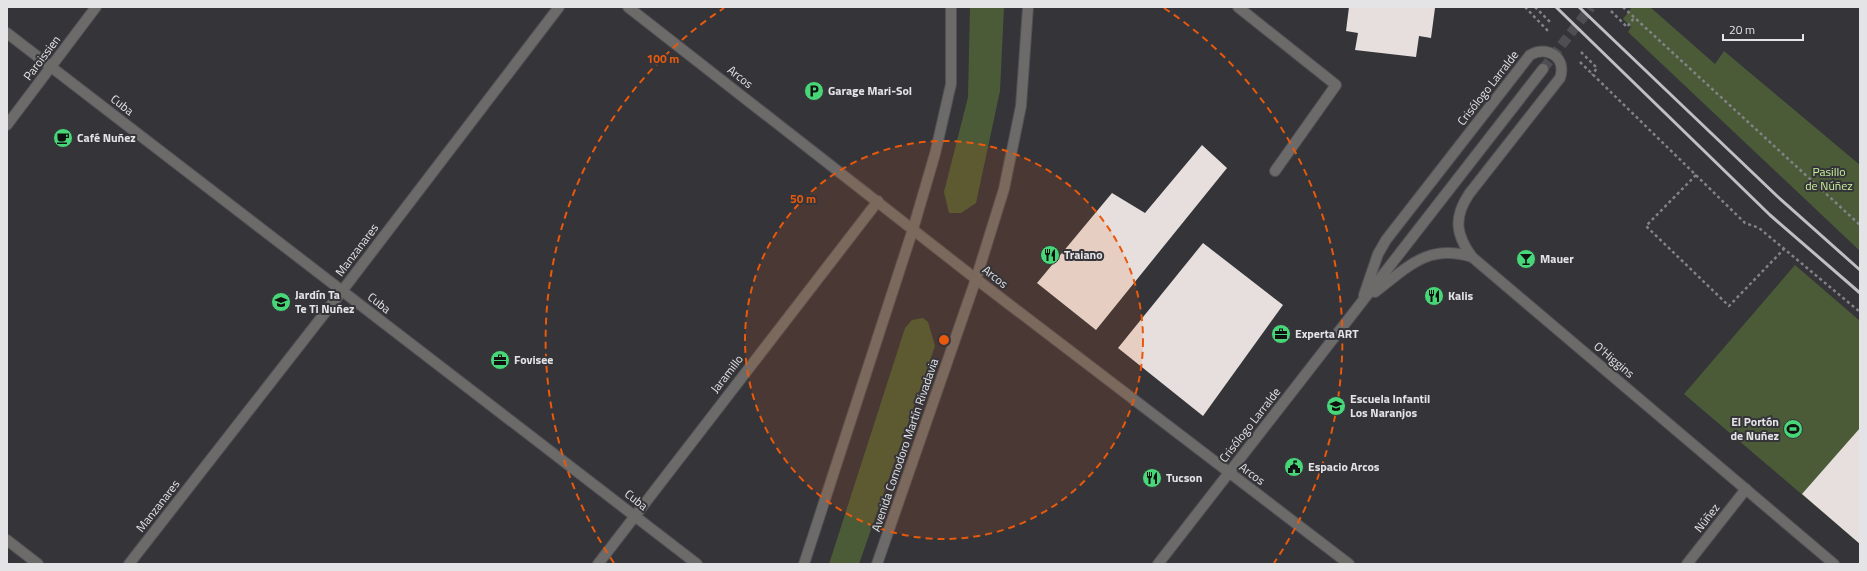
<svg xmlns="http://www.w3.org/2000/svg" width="1867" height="571" viewBox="0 0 1867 571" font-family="'Titillium Web',sans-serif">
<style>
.green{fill:#4b5b38}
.building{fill:#e7dfdd}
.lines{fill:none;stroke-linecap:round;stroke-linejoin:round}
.minor-tunnel{stroke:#4e4e53;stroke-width:10;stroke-dasharray:10 5;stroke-linecap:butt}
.minor-casing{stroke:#505055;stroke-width:12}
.path{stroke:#838387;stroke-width:2.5;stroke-dasharray:3 3;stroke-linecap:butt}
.minor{stroke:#6d6b69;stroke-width:10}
.rail{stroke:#c0c0c3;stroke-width:3}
.ring{fill:none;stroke:#e8590c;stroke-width:2;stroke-dasharray:7 5}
.labels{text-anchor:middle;stroke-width:4;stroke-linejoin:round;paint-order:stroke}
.street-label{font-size:12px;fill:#e4e4e7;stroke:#343439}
.poi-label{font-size:12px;font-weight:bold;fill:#e4e4e7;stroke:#343439;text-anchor:start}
.park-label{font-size:12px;fill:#caf399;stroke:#343439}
.centre{fill:#e8590c;stroke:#343439;stroke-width:2}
.ring-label{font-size:12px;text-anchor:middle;font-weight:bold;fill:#e8590c;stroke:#343439;stroke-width:4;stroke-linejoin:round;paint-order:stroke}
</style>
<rect width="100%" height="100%" fill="#343439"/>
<g class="green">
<path d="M970,7h34l-4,84 -24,112 -15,10h-12l-5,-21 24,-95z"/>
<path d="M1632,7h18l65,57 9,-13 136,114v86l-232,-219 3,-5 -8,-8z"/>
<path d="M1795,265l65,56v223l-176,-150z"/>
<path d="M923,318l5,4 7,24 -76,218h-30l76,-236 7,-8z"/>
</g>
<g class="building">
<path d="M1349,7l86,1 -4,30 -12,-2 -3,21 -61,-7 3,-17 -12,-2z"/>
<path d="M1202,145l25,23 -131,162 -59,-47 75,-90 33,20z"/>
<path d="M1203,243l80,62 -80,111 -85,-68z"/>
<path d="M1860,428v116l-58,-50z"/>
</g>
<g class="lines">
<path class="minor-tunnel" d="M1543,69l48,-62"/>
<g class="minor-casing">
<g id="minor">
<path d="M628,7l348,272 373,285"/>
<path d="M1238,7l98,78 -61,86"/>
<path d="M7,33l690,531"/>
<path d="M7,125l89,-118"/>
<path d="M1375,292c33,-25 53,-49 97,-35l362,307"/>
<path d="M1364,295l14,-41 8,-14 144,-185c17,-10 37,2 30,23l-91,116c-16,24 -13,41 3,63"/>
<path d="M7,540l31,24"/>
<path d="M129,564l213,-273 217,-284"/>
<path d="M598,564l280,-363"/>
<path d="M804,564l109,-335 22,-75 16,-70v-77"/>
<path d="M877,564l99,-285 28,-90 17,-83 7,-99"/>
<path d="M1158,564l385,-495"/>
<path d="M1687,564l59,-75"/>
</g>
</g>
<g class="path">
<path d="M1525,7l23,24"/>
<path d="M1535,7l16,16"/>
<path d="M1623,7l237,218"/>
<path d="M1611,11l16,16 7,-9"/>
<path d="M1581,52l16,16 -5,7"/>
<path d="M1580,62l165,161 14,5 101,84"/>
<path d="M1696,175l-50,51 83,80 55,-57"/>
</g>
<use href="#minor" class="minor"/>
<g class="rail">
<path d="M1556,7l214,208 90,78"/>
<path d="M1579,7l198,189 83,74"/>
</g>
</g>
<circle cx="944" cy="340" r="199" fill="#e8590c" fill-opacity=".12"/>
<g class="ring">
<circle cx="944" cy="340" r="199"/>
<path d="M614 563A398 398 0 0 1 724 8M1164 8A398 398 0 0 1 1274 563"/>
</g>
<defs>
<g id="parking-disc" transform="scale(1)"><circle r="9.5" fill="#48d778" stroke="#343439"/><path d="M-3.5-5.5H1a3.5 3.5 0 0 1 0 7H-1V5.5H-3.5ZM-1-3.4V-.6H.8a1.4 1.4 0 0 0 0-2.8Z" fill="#111"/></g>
<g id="cafe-disc" transform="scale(1)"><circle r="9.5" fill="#48d778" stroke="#343439"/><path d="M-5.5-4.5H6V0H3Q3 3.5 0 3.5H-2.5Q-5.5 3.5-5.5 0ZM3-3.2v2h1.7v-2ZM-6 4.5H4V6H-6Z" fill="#111"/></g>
<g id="restaurant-disc" transform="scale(1)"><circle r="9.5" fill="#48d778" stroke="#343439"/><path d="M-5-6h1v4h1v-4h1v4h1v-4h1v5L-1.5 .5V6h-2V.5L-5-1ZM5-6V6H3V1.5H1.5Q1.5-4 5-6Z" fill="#111"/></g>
<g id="bar-disc" transform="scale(1)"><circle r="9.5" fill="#48d778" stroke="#343439"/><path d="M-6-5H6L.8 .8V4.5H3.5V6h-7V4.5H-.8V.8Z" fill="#111"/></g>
<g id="school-disc" transform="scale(1)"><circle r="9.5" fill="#48d778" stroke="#343439"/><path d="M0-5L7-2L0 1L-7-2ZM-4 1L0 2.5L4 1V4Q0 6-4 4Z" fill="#111"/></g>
<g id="office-disc" transform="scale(1)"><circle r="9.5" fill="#48d778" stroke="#343439"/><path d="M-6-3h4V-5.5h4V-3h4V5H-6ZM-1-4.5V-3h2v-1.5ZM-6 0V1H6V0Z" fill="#111"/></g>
<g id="stadium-disc" transform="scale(1)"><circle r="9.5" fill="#48d778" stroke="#343439"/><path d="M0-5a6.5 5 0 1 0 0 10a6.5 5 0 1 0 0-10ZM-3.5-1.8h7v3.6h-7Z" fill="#111"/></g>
<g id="civic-disc" transform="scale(1)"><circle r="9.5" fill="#48d778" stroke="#343439"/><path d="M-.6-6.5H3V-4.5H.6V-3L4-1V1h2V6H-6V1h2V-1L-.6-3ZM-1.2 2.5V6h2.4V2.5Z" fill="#111"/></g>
</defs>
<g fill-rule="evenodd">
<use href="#parking-disc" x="814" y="91"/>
<use href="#cafe-disc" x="63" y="138"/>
<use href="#restaurant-disc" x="1050" y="255"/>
<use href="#bar-disc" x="1526" y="259"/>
<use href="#restaurant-disc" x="1434" y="296"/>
<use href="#school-disc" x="281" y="302"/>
<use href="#office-disc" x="1281" y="334"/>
<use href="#office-disc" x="500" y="360"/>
<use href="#school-disc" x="1336" y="406"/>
<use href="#stadium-disc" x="1793" y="429"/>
<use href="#civic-disc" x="1294" y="467"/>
<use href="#restaurant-disc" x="1152" y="478"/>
</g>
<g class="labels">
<g class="street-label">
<text transform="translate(42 58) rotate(-53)" y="4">Paroissien</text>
<text transform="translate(740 77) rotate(38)" y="4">Arcos</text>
<text transform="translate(1488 88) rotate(-52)" y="4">Crisólogo Larralde</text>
<text transform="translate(122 105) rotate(38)" y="4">Cuba</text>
<text transform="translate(357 250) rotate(-53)" y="4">Manzanares</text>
<text transform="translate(995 277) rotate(38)" y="4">Arcos</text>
<text transform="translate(379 303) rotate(38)" y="4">Cuba</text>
<text transform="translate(1614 360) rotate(40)" y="4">O'Higgins</text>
<text transform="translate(727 374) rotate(-52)" y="4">Jaramillo</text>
<text transform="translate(1250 425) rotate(-52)" y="4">Crisólogo Larralde</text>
<text transform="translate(905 445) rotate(-71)" y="4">Avenida Comodoro Martín Rivadavia</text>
<text transform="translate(1252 474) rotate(37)" y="4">Arcos</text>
<text transform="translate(636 500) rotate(38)" y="4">Cuba</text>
<text transform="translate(158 506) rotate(-52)" y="4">Manzanares</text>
<text transform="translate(1707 518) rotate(-52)" y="4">Núñez</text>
</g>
<g class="poi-label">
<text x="828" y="95">Garage Mari-Sol</text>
<text x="77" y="142">Café Nuñez</text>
<text x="1064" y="259">Traiano</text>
<text x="1540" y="263">Mauer</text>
<text x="295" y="299">Jardín Ta<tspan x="295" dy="14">Te Ti Nuñez</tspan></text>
<text x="1448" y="300">Kalis</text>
<text x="1295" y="338">Experta ART</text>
<text x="514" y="364">Fovisee</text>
<text x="1350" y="403">Escuela Infantil<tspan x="1350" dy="14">Los Naranjos</tspan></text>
<text x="1779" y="426" text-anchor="end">El Portón<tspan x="1779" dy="14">de Nuñez</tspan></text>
<text x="1308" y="471">Espacio Arcos</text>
<text x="1166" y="482">Tucson</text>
</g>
<g class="park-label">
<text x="1829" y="176">Pasillo<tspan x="1829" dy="14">de Núñez</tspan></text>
</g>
</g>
<circle cx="944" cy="340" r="6" class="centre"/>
<g class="ring-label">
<text x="663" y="63">100 m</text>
<text x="803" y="203">50 m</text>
</g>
<rect width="1867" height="571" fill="none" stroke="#e4e4e7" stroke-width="16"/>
<path d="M1723 34v6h80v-6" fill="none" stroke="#e4e4e7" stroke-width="2"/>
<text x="1729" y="34" font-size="12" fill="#e4e4e7" stroke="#343439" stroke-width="3" paint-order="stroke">20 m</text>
</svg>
